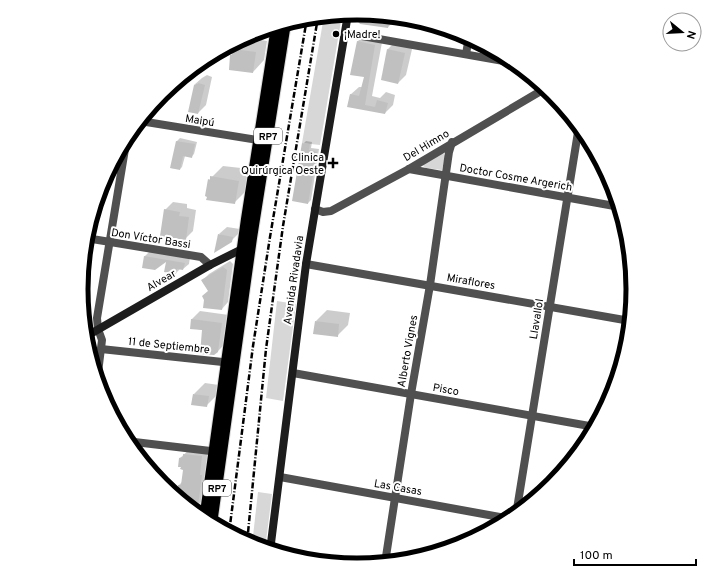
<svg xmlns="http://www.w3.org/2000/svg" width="714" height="579" viewBox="0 0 714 579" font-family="Overpass,sans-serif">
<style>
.green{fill:#d7d7d7}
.shadow{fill:#0003}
.building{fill:#c0c0c0}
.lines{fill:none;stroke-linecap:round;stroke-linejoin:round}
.primary-casing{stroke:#dbdbdb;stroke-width:12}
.street{stroke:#505050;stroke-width:8}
.secondary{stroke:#1d1d1d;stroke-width:8}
.primary{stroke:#000;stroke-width:10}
.rail{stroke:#000;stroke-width:2.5;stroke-dasharray:6 2 1 2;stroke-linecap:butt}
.poi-dot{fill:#000;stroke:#fff;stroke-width:1.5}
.labels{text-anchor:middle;stroke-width:4;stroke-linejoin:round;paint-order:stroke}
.shield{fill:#fff;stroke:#4c4c4c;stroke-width:1}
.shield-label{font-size:10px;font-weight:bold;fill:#000}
.poi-label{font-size:11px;fill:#000;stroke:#fff;text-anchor:start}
.street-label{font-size:11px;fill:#000;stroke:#fff}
.rim{fill:none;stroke:#000;stroke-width:5}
</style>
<rect width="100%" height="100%" fill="#fff"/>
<g class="green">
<path d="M342,15l-22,130 -18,-2 22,-127z"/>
<path d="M443,153l2,3 -3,14 -16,-2 -3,-2 1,-2z"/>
<path d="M277,301l19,3 -13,97 -17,-3z"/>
<path d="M258,492l14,2 -7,55 -13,-4z"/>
</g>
<g class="shadow">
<path d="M359,13l37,4v3l-8,7z"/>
<path d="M268,29l-1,5 -6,6 6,1 -3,19 -11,12 -22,-17 2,-2 1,-4 13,-13z"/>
<path d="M366,33l17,4 -11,59 8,2 6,-6 9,3 -2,10 -8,8 -37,-7 2,-11 9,-8h3l3,-11 -8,-34z"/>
<path d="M396,41l17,4 -7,30 -8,8 -16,-4 6,-30z"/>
<path d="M207,75l5,2 -6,28 -8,8 -4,-28 8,-7z"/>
<path d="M180,138l17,4 -3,12 -3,3 -6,-1 -3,11 -2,2 -9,-1 6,-27z"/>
<path d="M306,141l6,1 -1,6 8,1 -8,51 -3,3 -5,-59z"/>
<path d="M223,166l27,3 -5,23 -11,11 -25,-23z"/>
<path d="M173,202l14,2v4l9,2 -3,21 -8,8 -20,-29z"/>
<path d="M227,227l13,2 -1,4 -8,8 -12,-7z"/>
<path d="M151,250l39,7 -1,7 -6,5h-3l-4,4 -11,-2 2,-11 -13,9 -11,-2 2,-11z"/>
<path d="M230,261l3,3 -5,38 -6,7 -20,-28 7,-7z"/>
<path d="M327,310l23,3 -2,12 -11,11 -21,-15z"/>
<path d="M200,311l29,4 -3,28 -8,8 -15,-21 -12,-2 1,-9z"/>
<path d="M205,383l14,2 -1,9 -11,11 -13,-11z"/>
<path d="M190,449l18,2 -2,18h1l-3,30 -6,6 -19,-20 3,-3 2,-13 -5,-10z"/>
</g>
<g class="building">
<path d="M358,13l22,2v1l10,3 -2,9 -28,-4 -3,-4z"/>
<path d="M264,30l-2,10 -17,-3 6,-3z"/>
<path d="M357,41l18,4 -10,60 10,2 2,-7 11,3 -3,11 -38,-7 3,-13 9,2 5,-19 -14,-2z"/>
<path d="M233,49l23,3 -3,21 -24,-3 1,-15h2z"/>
<path d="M387,49l18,4 -7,31 -17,-4z"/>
<path d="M198,83l7,2 -7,29 -10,-2 6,-27h2v-1h2z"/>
<path d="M176,141l19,3 -3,14 -9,-2 -3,14 -10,-2z"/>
<path d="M302,143l8,1 -1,6 8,2 -9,52 -16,-3z"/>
<path d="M210,176l29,5 -4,23 -29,-4 1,-3 -2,-1 3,-17 2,1z"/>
<path d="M164,209l16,3 -1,4 10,1 -3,23 -26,-4z"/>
<path d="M218,234l15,3 -1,5 -18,11z"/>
<path d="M144,256l41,7 -2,7 -6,-1 -1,5 -12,-2 2,-10 -11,8 -13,-2z"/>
<path d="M223,267l4,3 -5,40 -19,-2 1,-8 -2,-4 6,-5 -7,-11z"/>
<path d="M191,319l31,4 -4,29 -4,3 -14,-1 2,-24 -12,-1z"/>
<path d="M315,321l24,3 -1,13 -25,-3z"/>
<path d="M193,394l16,2 -2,11 -16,-2z"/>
<path d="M183,454l19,2 -2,19h2l-4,31 -13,-1 -9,-8 2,-12h3l2,-15 -3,-1 1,-2h-3l1,-9 4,-1z"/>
</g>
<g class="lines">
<g class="primary-casing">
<g id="primary">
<path d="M204,520l42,-301 30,-192"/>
<path d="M212,524l40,-286 34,-215"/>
</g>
</g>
<g class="street">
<path d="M345,33l169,30"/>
<path d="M466,54l3,-17"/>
<path d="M140,121l118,19"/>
<path d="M409,169l211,38"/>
<path d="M315,209l8,3 8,-1 78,-42 137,-81"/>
<path d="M86,238l115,19 9,8"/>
<path d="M306,264l324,57"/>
<path d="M101,349l131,14"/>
<path d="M293,373l302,54"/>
<path d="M97,381l5,-41 -4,-11 -1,-11 30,-181"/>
<path d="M126,441l93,11"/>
<path d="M280,477l231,42"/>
<path d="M516,515l63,-389"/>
<path d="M385,563l26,-169 19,-109 19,-133 3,-10"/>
</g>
<g class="secondary">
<path d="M85,337l125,-72 32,-16h4"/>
<path d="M270,551l36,-287 42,-250"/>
</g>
<use href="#primary" class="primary"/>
<g class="rail">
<path d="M229,533l24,-187 17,-109 37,-219"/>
<path d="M247,543l19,-194 17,-123 35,-209"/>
</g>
</g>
<g class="poi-dot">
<circle cx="336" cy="34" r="4"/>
<path d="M331 157h4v4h4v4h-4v4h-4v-4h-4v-4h4z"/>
</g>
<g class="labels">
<g class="shield">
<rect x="254" y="128" width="28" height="16" rx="3"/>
<rect x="203" y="480" width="28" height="16" rx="3"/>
</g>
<g class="shield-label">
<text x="268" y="140">RP7</text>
<text x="217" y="492">RP7</text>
</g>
<g class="poi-label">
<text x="344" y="38">¡Madre!</text>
<text x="324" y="161" text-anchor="end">Clinica<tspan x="324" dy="13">Quirúrgica Oeste</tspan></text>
</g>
<g class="street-label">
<text transform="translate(200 120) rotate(9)" y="4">Maipú</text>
<text transform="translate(426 145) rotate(-31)" y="4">Del Himno</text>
<text transform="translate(516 177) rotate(10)" y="4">Doctor Cosme Argerich</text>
<text transform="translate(151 238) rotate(9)" y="4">Don Víctor Bassi</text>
<text transform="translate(161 280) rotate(-30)" y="4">Alvear</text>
<text transform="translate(293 280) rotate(-82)" y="4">Avenida Rivadavia</text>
<text transform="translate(471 281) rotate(10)" y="4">Miraflores</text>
<text transform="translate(536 319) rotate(-81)" y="4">Llavallol</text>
<text transform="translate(169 345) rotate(6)" y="4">11 de Septiembre</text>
<text transform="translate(407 351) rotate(-80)" y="4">Alberto Vignes</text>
<text transform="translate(446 389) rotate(10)" y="4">Pisco</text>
<text transform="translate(398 487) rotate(10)" y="4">Las Casas</text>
</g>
</g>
<path d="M0 0H714V579H0ZM88 289a269 269 0 1 1 538 0a269 269 0 1 1-538 0Z" fill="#fff" fill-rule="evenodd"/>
<path class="rim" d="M88 289a269 269 0 1 1 538 0a269 269 0 1 1-538 0Z"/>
<g transform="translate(682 32) rotate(108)"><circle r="19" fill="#ffffff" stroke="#999999"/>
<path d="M0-3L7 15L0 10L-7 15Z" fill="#000000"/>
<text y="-6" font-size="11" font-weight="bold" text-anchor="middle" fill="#000000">N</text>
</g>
<path d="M574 559v6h122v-6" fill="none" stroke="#000000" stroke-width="2"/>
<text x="580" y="559" font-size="12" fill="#000000" stroke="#ffffff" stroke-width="3" paint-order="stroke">100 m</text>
</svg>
